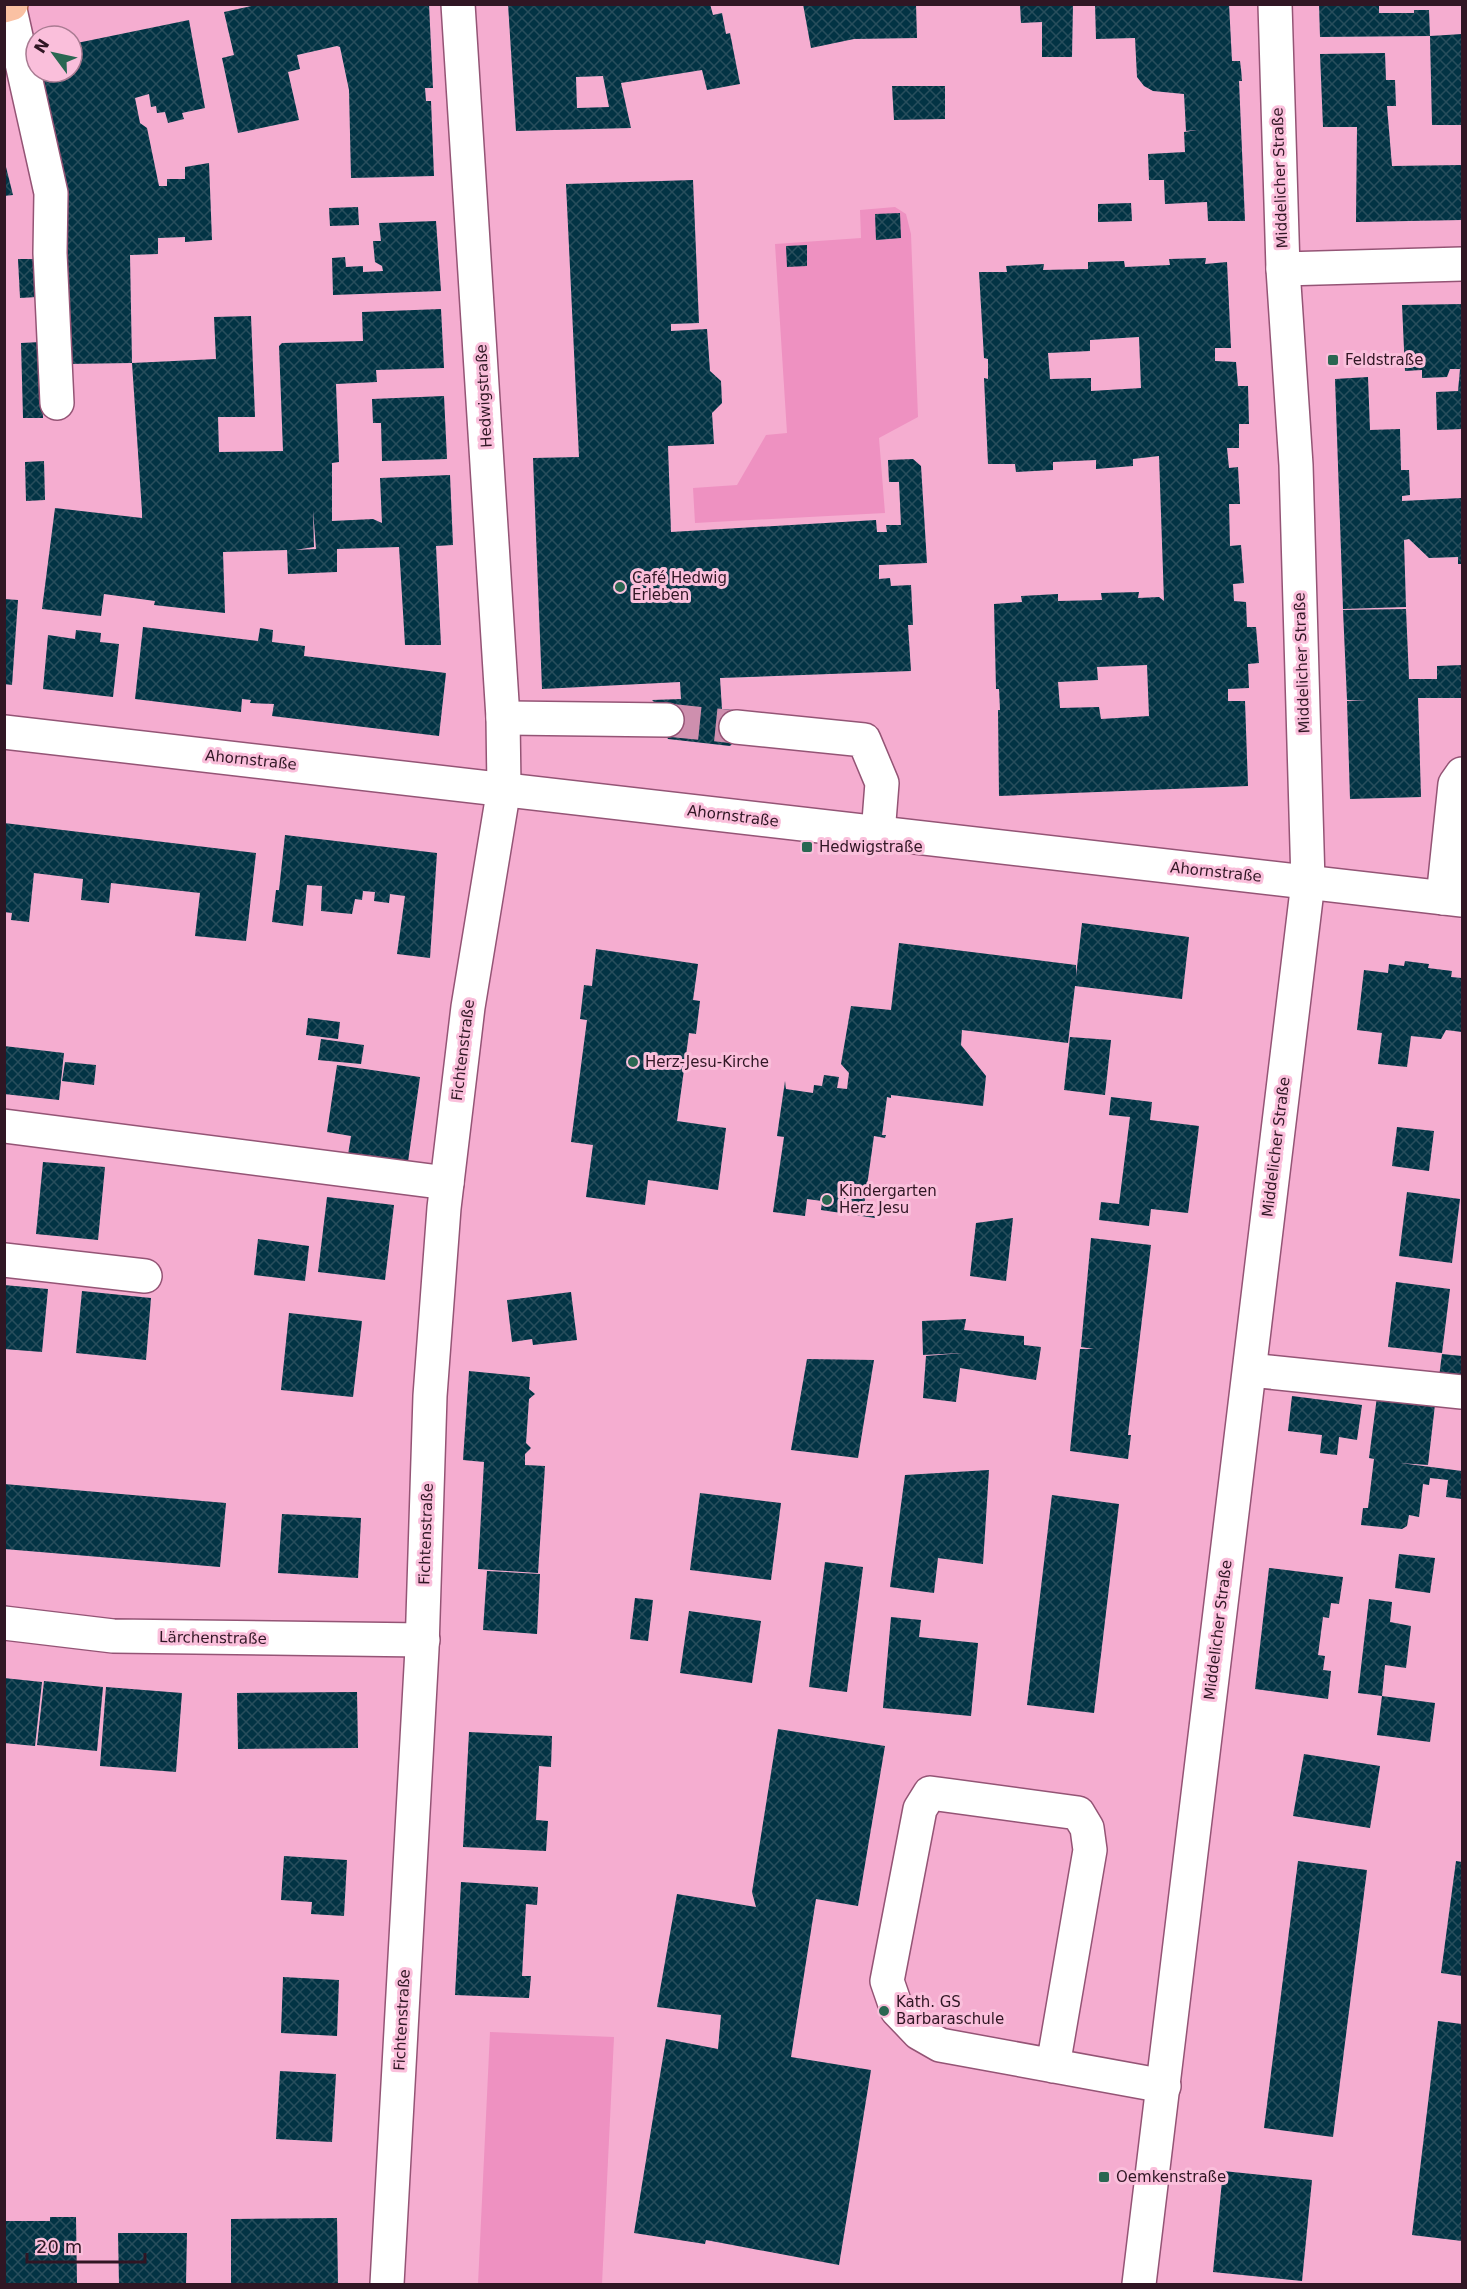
<svg xmlns="http://www.w3.org/2000/svg" width="1467" height="2289" viewBox="0 0 1467 2289" font-family="'DejaVu Sans',sans-serif">
<style>
.green{fill:#ee91c1}
.building{fill:url(#building-cross-hatch);fill-rule:evenodd}
.lines{fill:none;stroke-linecap:round;stroke-linejoin:round}
.minor-tunnel{stroke:#ce8fae;stroke-width:33;stroke-dasharray:33 16;stroke-linecap:butt}
.minor-casing{stroke:#945475;stroke-width:36}
.major-casing{stroke:#b16a4f;stroke-width:36}
.minor{stroke:#fff;stroke-width:33}
.major{stroke:#fac1a3;stroke-width:33}
.poi-dot{fill:#2a6752;stroke:#fabfdb;stroke-width:2}
.labels{text-anchor:middle;stroke-width:6;stroke-linejoin:round;paint-order:stroke}
.street-label{font-size:15px;fill:#301624;stroke:#fabfdb}
.poi-label{font-size:15px;fill:#301624;stroke:#fabfdb;text-anchor:start}
</style>
<defs>
<pattern id="building-cross-hatch" width="8" height="8" patternUnits="userSpaceOnUse" patternTransform="scale(1.5)"><rect width="8" height="8" fill="#023344"/><path d="M0 0l8 8M0 8l8-8" fill="none" stroke="#284e5c"/></pattern>
</defs>
<rect width="100%" height="100%" fill="#f5add0"/>
<g class="green">
<path d="M895,207l11,7 5,20 7,183 -39,21 6,75 -190,10 -2,-35 44,-3 29,-50 21,-2 -12,-189 86,-6 -1,-28z"/>
<path d="M490,2032l124,5 -12,247h-124z"/>
</g>
<g class="building">
<path d="M261,4h168l4,84h-8l1,13h5l3,75 -83,2 -2,-88 -9,-43 -3,-1 -40,9 3,14 -12,3 11,48 -61,13 -16,-75 12,-3 -10,-43z"/>
<path d="M508,4h202l3,11 9,-2 4,21 4,-1 10,51 -33,6 -5,-20 -81,13 10,45 -115,3zM603,76l6,31 -32,1 -1,-31z"/>
<path d="M803,4h113l1,34 -63,1 -43,9z"/>
<path d="M1020,4h53l-1,53h-30v-35l-21,1z"/>
<path d="M1095,4h134l3,57h8l1,8 1,12h-3l6,140h-37l-1,-19 -42,2 -1,-24h-15l-1,-26 37,-2 -1,-20 13,-2 -11,1 -2,-37 -31,-3 -9,-5 -7,-9 -2,-39 -39,1z"/>
<path d="M1319,4h60v9h35v-3h15l1,26 32,-2v91h-30l-2,-89 -110,1z"/>
<path d="M189,20l16,88 -23,5 2,6 -16,4 -3,-11 -8,1 -1,-7 -5,1 -2,-13 -14,4 5,25 7,5 12,58h8v-7h18v-12l24,-4 3,77 -27,2v-5l-27,1v16l-28,1 2,108 84,-4 -2,-42 37,-1 4,101h-37l1,35 64,-1 -4,-105 3,-3 81,-2 -1,-29 79,-3 3,59 -68,2 1,12 -41,2 3,78 -7,1v58l41,-2 9,4 -2,-45 70,-3 3,70 -17,1 5,99h-36l-6,-98 -62,2v23l-49,2 -1,-24 -64,2 2,61 -71,-8 1,-4 -51,-7 -3,22 -59,-7 13,-101 87,10v-6l-10,-149 -65,1 -29,-292h34v-28zM313,510l3,39 -21,1 19,-3z"/>
<path d="M1385,53l1,27h9l1,26h-9l5,60 70,-1v55l-106,2 1,-95h-34l-3,-73z"/>
<path d="M892,86h53v33l-51,1z"/>
<path d="M4,159l9,36 -9,1z"/>
<path d="M693,180l6,143 -28,1v7l36,-2 3,42 11,10 1,22 -10,10 2,31 -46,2 3,86 205,-12 1,12h10l-1,-7h15l-2,-43h-10l-1,-22 25,-1 8,7 6,97 -48,2v14l11,-1 1,8 20,-1 2,40h-5l3,46 -191,7 2,31 12,1 4,4 -3,27 -5,5 -62,-7 -3,-5 -8,-29 -5,-5 29,-1 -1,-17 -138,7 -9,-231 46,-1 -13,-273z"/>
<path d="M1131,203l1,18 -34,1v-18z"/>
<path d="M358,207l1,18 -29,1 -1,-18z"/>
<path d="M900,213l1,25 -25,2 -1,-26z"/>
<path d="M436,221l5,70 -108,4 -1,-37 13,-1 1,10 17,-1v6l20,-1 -1,-5 -7,-4 -2,-21h8l-2,-18z"/>
<path d="M807,245v21l-20,1 -1,-21z"/>
<path d="M1206,258l-1,6 22,-2 4,86h-16v13l21,1 2,24h10l1,38h-10v24h-12l2,20 9,-1 2,37h-11l1,42 11,-1 3,38 -11,1 1,17 12,1 1,25h9l3,36 -11,1 1,24 -21,1v12h17l3,85 -249,10 -1,-86h2l-1,-21h-3l-2,-85 28,-2 -1,-6 37,-2v7l44,-1 -1,-7 38,-1 -1,6 21,-1 5,4 -5,-145 -26,3v7l-37,3v-9l-43,2v8l-37,2 -1,-8h-27l-4,-86 4,1v-20l-4,-1 -5,-86h28l-1,-6 38,-2 -1,6 45,-1v-7l36,-1 1,6 45,-2 -1,-6zM1139,337l2,51 -50,3v-13l-41,1 -2,-26 42,-2v-11zM1147,665l2,51 -48,3 -2,-12 -39,1 -2,-26 40,-2 -1,-13z"/>
<path d="M18,259h18l1,38 -17,1z"/>
<path d="M1462,304v125l-25,1 -1,-38 22,-1 2,-22h-10l-3,8 -25,1v-8l-17,1 -3,-66z"/>
<path d="M41,342l2,76h-20l-2,-75z"/>
<path d="M1368,377l2,53 30,-1 1,41h8l1,25 -8,1v5l60,-3v66h-4v-7l-29,1 -20,-19 -5,1 2,67 -63,2 -8,-230z"/>
<path d="M444,396l3,63 -65,2 -1,-38h-8l-1,-24z"/>
<path d="M44,461l1,39 -19,1 -1,-39z"/>
<path d="M4,599l14,1 -6,85 -8,-1z"/>
<path d="M1406,609l3,70h28v-13l25,-1v33h-44l3,99 -71,2 -3,-98 20,-1h-20l-4,-90z"/>
<path d="M143,627l115,14 2,-13 13,2 -1,12 33,4 -1,10 142,17 -7,63 -167,-20 2,-12 -24,-1 1,-3 -9,-1 -1,13 -106,-13z"/>
<path d="M76,630l25,3 -1,9 19,2 -6,53 -70,-8 5,-54 27,4z"/>
<path d="M4,823l252,30 -10,88 -51,-5 5,-43 -89,-10 -2,20 -28,-3 2,-21 -49,-6 -5,49 -18,-2 1,-7 -8,-1z"/>
<path d="M285,835l152,18 -7,105 -33,-4 8,-58 -15,-2 -1,9 -15,-2 1,-9 -12,-1 -1,9 -7,-1 -3,15 -31,-3 1,-25 -15,-1 -4,41 -31,-4 4,-32h3z"/>
<path d="M1082,923l107,14 -7,62 -107,-13 -7,57 -106,-13 -1,15 25,31 -3,30 -92,-11v3l-4,-1 -5,38h4l-1,3 -11,-2 -11,78 12,1v3l-54,-8 1,-9 -15,-2 -2,17 -32,-4 11,-75 -7,-1 8,-55 1,8 27,4 1,-8 8,1 2,-11 15,2 -2,11 10,1 2,-16 -8,-9 10,-58 40,4 8,-67 177,22v11z"/>
<path d="M596,949l102,15 -5,36 7,1 -4,33 -7,-1 -12,88 49,7 -8,62 -70,-10 -3,25 -59,-8 7,-52 -22,-3 16,-122 -7,-1 4,-34 8,1z"/>
<path d="M1405,961l24,3 -1,4 24,3 -1,6 11,1v54l-16,-2 -5,9 -30,-3 -4,31 -29,-3 4,-31 -25,-3 7,-60 24,3 1,-9 15,2z"/>
<path d="M308,1018l32,4 -2,17 -32,-4z"/>
<path d="M1070,1037l41,3 -6,55 -41,-5z"/>
<path d="M321,1039l43,6 -3,19 -43,-4z"/>
<path d="M4,1046l60,7 -5,47 -55,-6z"/>
<path d="M65,1062l31,3 -2,20 -32,-4z"/>
<path d="M337,1065l83,12 -13,92 -60,-8 4,-25 -24,-4z"/>
<path d="M1111,1097l41,5 -2,18 49,6 -11,87 -37,-4 -2,17 -50,-6 2,-18 18,2 11,-87 -21,-2z"/>
<path d="M1397,1127l37,4 -5,40 -37,-5z"/>
<path d="M43,1162l62,5 -7,73 -62,-6z"/>
<path d="M1407,1192l53,7 -8,64 -53,-7z"/>
<path d="M327,1197l67,8 -9,75 -67,-8z"/>
<path d="M1013,1218l-7,63 -36,-5 6,-53z"/>
<path d="M1091,1238l60,7 -23,190h3l-3,24 -58,-8 10,-102h14l-13,-2z"/>
<path d="M258,1239l51,7 -4,35 -51,-6z"/>
<path d="M1396,1282l54,7 -8,64 -54,-6z"/>
<path d="M4,1285l44,4 -6,63 -38,-3z"/>
<path d="M82,1291l69,7 -5,62 -70,-7z"/>
<path d="M571,1292l6,48 -44,5 -1,-6 -20,3 -5,-42z"/>
<path d="M289,1313l73,8 -9,76 -72,-7z"/>
<path d="M966,1319l-2,11 60,6v9l17,2 -5,33 -76,-12 -4,34 -33,-4 3,-42 36,-3 -39,2 -1,-34z"/>
<path d="M1442,1354l20,2v24l-23,-3z"/>
<path d="M807,1359l67,1 -16,98 -67,-8z"/>
<path d="M469,1371l61,6 -1,12 6,5 -6,5 -3,44 5,5 -6,6v11l20,1 -7,107 -60,-4 6,-107 -21,-2z"/>
<path d="M1378,1389l58,7 -8,69 -28,-2 62,8v28l-16,-2 2,-17 -18,-2 -1,7 -6,-1 -4,33 -10,-2 -2,11 -5,3 -41,-4 2,-17h5l6,-49 -5,-1z"/>
<path d="M1292,1396l70,9 -5,35 -18,-3 -2,18 -17,-2 2,-18 -34,-4z"/>
<path d="M989,1470l-6,94 -45,-6 -4,35 -44,-6 15,-112z"/>
<path d="M4,1484l222,19 -6,64 -216,-18z"/>
<path d="M700,1493l81,10 -10,77 -81,-10z"/>
<path d="M1052,1495l67,9 -25,209 -67,-8z"/>
<path d="M282,1514l79,4 -3,60 -80,-5z"/>
<path d="M1399,1554l36,4 -5,35 -35,-5z"/>
<path d="M825,1562l38,5 -16,125 -38,-5z"/>
<path d="M1269,1568l74,9 -4,27 -8,-1 -2,15 -6,-1 -5,38 7,1 -2,14 8,1 -3,28 -73,-10z"/>
<path d="M487,1571l53,3 -3,60 -54,-4z"/>
<path d="M635,1598l18,2 -5,41 -18,-2z"/>
<path d="M1369,1599l23,3 -2,20 21,4 -5,42 -21,-3 -3,31 -24,-3z"/>
<path d="M689,1611l72,10 -9,62 -72,-10z"/>
<path d="M891,1617l30,3 -2,17 59,6 -7,73 -88,-8z"/>
<path d="M4,1678l38,4 -7,64 -31,-3z"/>
<path d="M44,1681l59,6 -6,64 -60,-6z"/>
<path d="M106,1687l76,6 -6,79 -76,-6z"/>
<path d="M357,1692l1,56 -120,1 -1,-56z"/>
<path d="M1382,1696l53,7 -5,39 -53,-7z"/>
<path d="M778,1729l107,17 -27,160 -42,-7 -25,158 80,13 -32,195 -133,-25 -1,4 -71,-11 32,-194 52,10 3,-34 -64,-8 20,-113 79,13 -4,-15z"/>
<path d="M469,1732l83,4 -1,31 -12,-1 -3,54 12,1 -2,30 -83,-4z"/>
<path d="M1304,1754l76,12 -10,62 -77,-12z"/>
<path d="M284,1856l63,4 -3,56 -33,-2 1,-12 -31,-2z"/>
<path d="M1298,1861l69,9 -34,267 -69,-9z"/>
<path d="M1456,1861l6,1v114l-21,-3z"/>
<path d="M461,1882l77,5 -1,18 -11,-1 -4,72h9l-2,22 -74,-3z"/>
<path d="M283,1977l56,3 -2,56 -56,-3z"/>
<path d="M1438,2021l24,3v217l-50,-6z"/>
<path d="M280,2071l56,3 -4,68 -56,-3z"/>
<path d="M1223,2171l89,9 -10,101 -89,-9z"/>
<path d="M50,2217h26l1,67h-73v-63h46z"/>
<path d="M337,2218l1,66h-107v-65z"/>
<path d="M118,2233h69l-1,51h-67z"/>
</g>
<g class="lines">
<path class="minor-tunnel" d="M667,720l69,7"/>
<g class="minor-casing">
<g id="minor">
<path d="M9,5l42,188 -1,60 7,150"/>
<path d="M1283,269l179,-5"/>
<path d="M503,718l164,2"/>
<path d="M736,727l128,13 18,43 -4,51"/>
<path d="M4,732l1458,168"/>
<path d="M1443,898l12,-114 7,-10"/>
<path d="M4,1126l443,57"/>
<path d="M4,1260l141,16"/>
<path d="M1250,1370l212,22"/>
<path d="M4,1623l109,13 310,4"/>
<path d="M1053,2066l37,-216 -3,-22 -9,-15 -148,-20 -10,16 -33,172 10,29 22,23 21,12 224,41"/>
<path d="M387,2284l35,-635 8,-253 14,-188 24,-201 36,-219 -1,-70 -45,-714"/>
<path d="M1139,2284l169,-1402 -12,-417 -13,-196 -8,-265"/>
</g>
</g>
<g class="major-casing">
<path id="major" d="M4,6l7,-2"/>
</g>
<use href="#minor" class="minor"/>
<use href="#major" class="major"/>
</g>
<g class="poi-dot">
<rect x="1327" y="354" width="12" height="12" rx="3"/>
<circle cx="620" cy="587" r="6"/>
<rect x="801" y="841" width="12" height="12" rx="3"/>
<circle cx="633" cy="1062" r="6"/>
<circle cx="827" cy="1200" r="6"/>
<circle cx="884" cy="2011" r="6"/>
<rect x="1098" y="2171" width="12" height="12" rx="3"/>
</g>
<g class="labels">
<g class="street-label">
<text transform="translate(1280 178) rotate(-92)" y="5">Middelicher Straße</text>
<text transform="translate(484 396) rotate(-93)" y="5">Hedwigstraße</text>
<text transform="translate(1302 663) rotate(-92)" y="5">Middelicher Straße</text>
<text transform="translate(251 760) rotate(6)" y="5">Ahornstraße</text>
<text transform="translate(733 816) rotate(7)" y="5">Ahornstraße</text>
<text transform="translate(1216 872) rotate(6)" y="5">Ahornstraße</text>
<text transform="translate(463 1050) rotate(-83)" y="5">Fichtenstraße</text>
<text transform="translate(1276 1147) rotate(-83)" y="5">Middelicher Straße</text>
<text transform="translate(426 1534) rotate(-88)" y="5">Fichtenstraße</text>
<text transform="translate(1218 1630) rotate(-83)" y="5">Middelicher Straße</text>
<text transform="translate(213 1638) rotate(1)" y="5">Lärchenstraße</text>
<text transform="translate(402 2020) rotate(-87)" y="5">Fichtenstraße</text>
</g>
<g class="poi-label">
<text x="1345" y="365">Feldstraße</text>
<text x="632" y="583">Café Hedwig<tspan x="632" dy="17">Erleben</tspan></text>
<text x="819" y="852">Hedwigstraße</text>
<text x="645" y="1067">Herz-Jesu-Kirche</text>
<text x="839" y="1196">Kindergarten<tspan x="839" dy="17">Herz Jesu</tspan></text>
<text x="896" y="2007">Kath. GS<tspan x="896" dy="17">Barbaraschule</tspan></text>
<text x="1116" y="2182">Oemkenstraße</text>
</g>
</g>
<rect width="1467" height="2289" fill="none" stroke="#301624" stroke-width="12"/>
<g transform="translate(54 54) rotate(303)"><circle r="28" fill="#fabfdb" stroke="#a97b92" stroke-width="1.5"/>
<path d="M0-4.5L10 22L0 15L-10 22Z" fill="#2a6752"/>
<text y="-9" font-size="16" font-weight="bold" text-anchor="middle" fill="#301624">N</text>
</g>
<path d="M27 2253v9h118v-9" fill="none" stroke="#301624" stroke-width="3"/>
<text x="36" y="2253" font-size="18" fill="#301624" stroke="#fabfdb" stroke-width="4.5" paint-order="stroke">20 m</text>
</svg>
